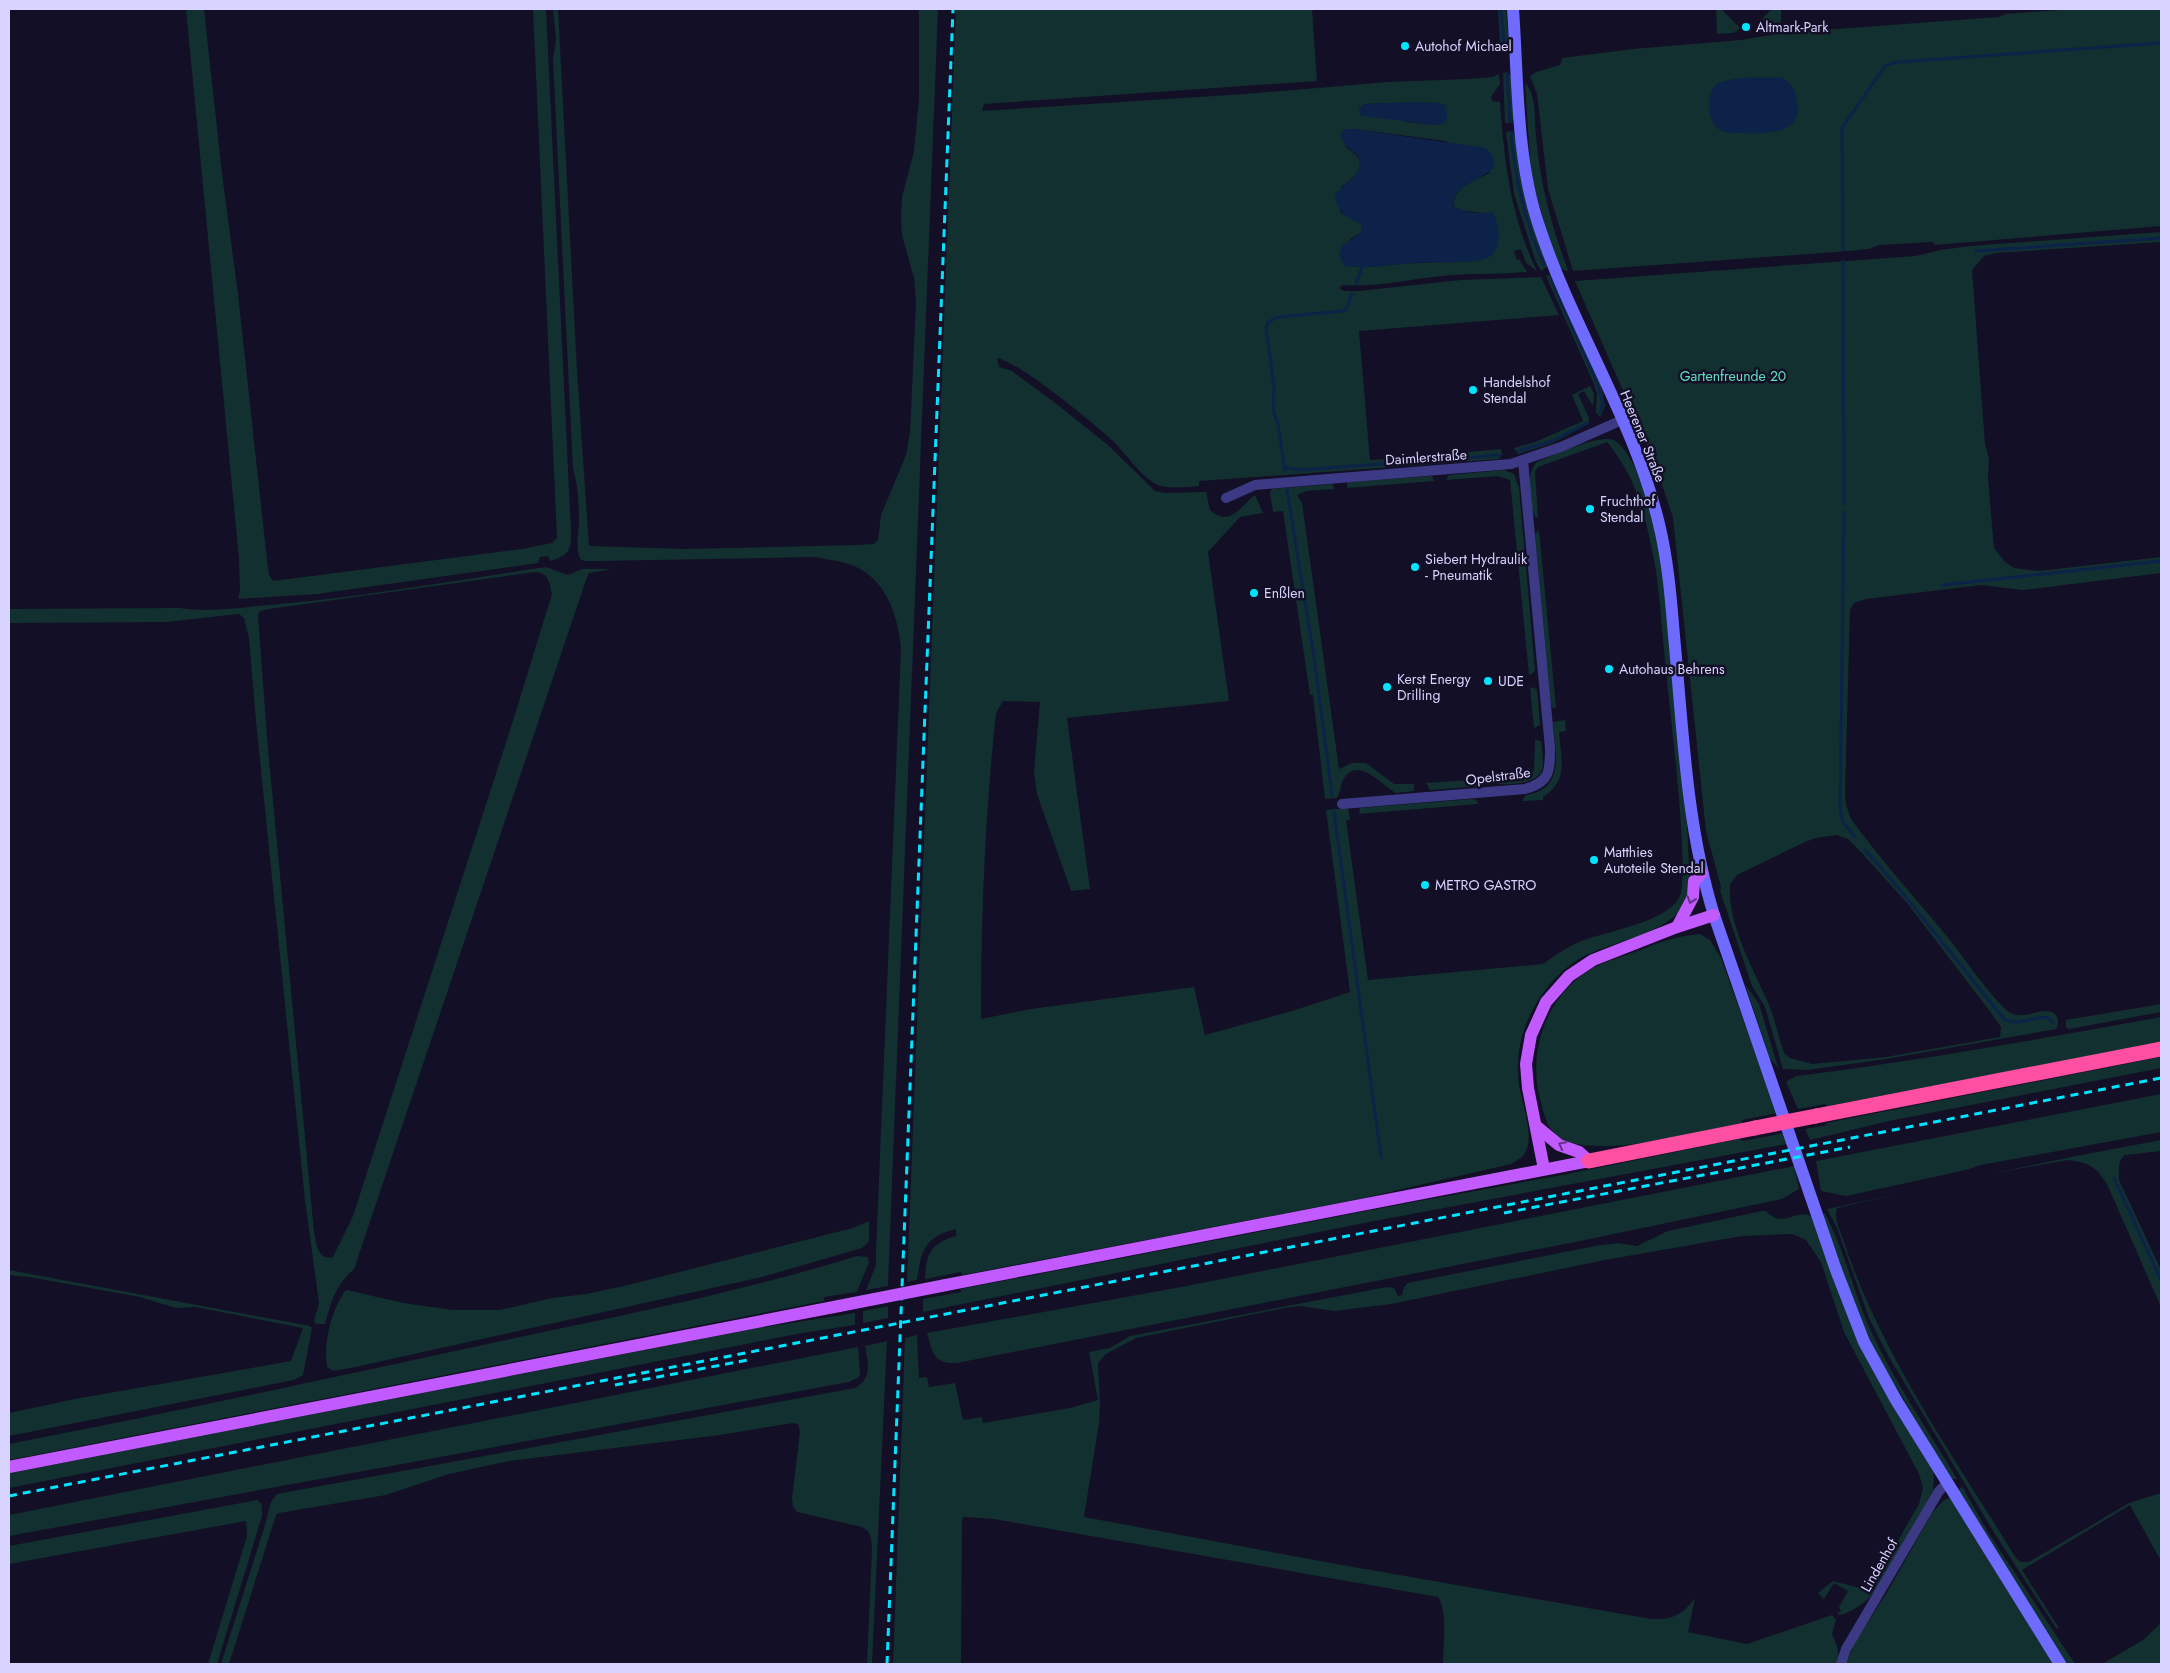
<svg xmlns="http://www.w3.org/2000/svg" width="2170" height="1673" viewBox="0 0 2170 1673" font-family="Jost,sans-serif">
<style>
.green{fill:#12302f;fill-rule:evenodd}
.water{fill:#0c2248}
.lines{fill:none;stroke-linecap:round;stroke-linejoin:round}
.stream{stroke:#0c2248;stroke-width:3}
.street{stroke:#3d3a85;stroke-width:10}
.secondary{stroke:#6f6bff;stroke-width:12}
.primary{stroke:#c25bff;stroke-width:12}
.highway{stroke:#ff4fa3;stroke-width:15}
.rail{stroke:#00e5ff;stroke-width:3;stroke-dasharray:8 6;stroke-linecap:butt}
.primary-bridge{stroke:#c25bff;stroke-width:12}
.highway-bridge{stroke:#ff4fa3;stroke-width:15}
.oneway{stroke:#623188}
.poi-dot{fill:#00e5ff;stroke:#130f26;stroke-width:2}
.labels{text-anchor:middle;stroke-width:5;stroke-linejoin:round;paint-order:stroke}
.poi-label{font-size:14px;fill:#d9d4ff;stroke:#130f26;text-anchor:start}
.park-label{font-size:14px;fill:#5fe0c0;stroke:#130f26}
.street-label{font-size:14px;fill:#d9d4ff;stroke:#130f26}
</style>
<rect width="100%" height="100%" fill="#130f26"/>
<g class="green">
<path d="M186,9h18l18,165 16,120 29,266 2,15 4,6 249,-32 30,-6 5,-5 -24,-529h13l25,523c0,19 -2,23 -21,29l-2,-5 -8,1 -2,6 -221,31 -79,5 2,-8 -1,-32z"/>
<path d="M553,9h5l19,362 12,175 95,3 173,-4 16,-1 5,-4 3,-25 25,-60 4,-22 6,-131 -2,-24 -12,-43 -1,-14 1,-24 12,-46 5,-52v-90h19l-50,1277 -22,4 10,-25v-13l25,-603c-3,-36 -17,-76 -56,-86 -10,-3 -21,-4 -31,-6l-216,4h-14l-4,-2c-5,-14 -1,-25 -1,-39 0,-17 -1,-35 -6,-51l-20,-408 3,-22z"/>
<path d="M956,9h356l5,72 -333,23 -2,7 263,-17 143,-12 79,-3 26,-2 6,-3 1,10 -9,13 1,4 8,1c4,59 11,116 37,169l-11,-8 -5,-14 -7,2 3,9 2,-1 8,13c-28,3 -56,1 -85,4 -33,3 -67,12 -100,9l-3,3 5,3h15l102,-11 80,-3 18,38 -200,16 11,129 18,-1v3h4v-3l109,-10 1,5 -3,5 -90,7 -1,-4 -14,1 -1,4 -194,14v5c-14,1 -32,4 -45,-3 -16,-10 -27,-28 -40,-41 -21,-19 -93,-79 -117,-84l2,9 13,4 42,31 54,43 47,46 10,2 41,-1 4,18c21,18 30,-4 45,-15l8,18 -23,4 -32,35 21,149 -162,17 23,171 -19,2 -34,-97 -3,-22 6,-70 -37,-1 -7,12c-11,102 -15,204 -15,306l50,-10 163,-22 11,48 87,-24 58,-19 -24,-182 22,-2 2,12h-4l22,160 175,-16c12,-9 24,-17 38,-23 27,-10 85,-19 98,-43 12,-21 -9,-184 -12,-218 -4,-36 -6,-73 -11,-109 -3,-16 -6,-32 -10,-48 -9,-34 -17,-53 -39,-81l-69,25 -3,5 3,46 -3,-1c-6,-15 -10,-43 2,-55 16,-6 64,-30 78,-21 20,13 33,60 39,82 9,39 12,79 16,118 5,51 10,101 15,151 2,26 3,52 4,78 0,7 3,16 1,23 -11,41 -79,47 -111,66 -23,14 -42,38 -52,63 -8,19 -11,42 -8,63 3,18 16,51 6,68 -3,5 -9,8 -14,11l-152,35 -397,76 -1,-3 -36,7c1,-26 6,-36 31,-43v-7c-31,8 -35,21 -39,51l-10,2zM1415,102l24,1 7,3 -10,19 -28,-3 -49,-13 5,-5zM1346,129h8l92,12 44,32c-13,6 -39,15 -36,33l7,4 21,3 -5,48 -65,2 -40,4 -28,-1 6,-27 12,-7v-7l-22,-13 2,-26c19,-13 27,-24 4,-39z"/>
<path d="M1498,9h8l3,33 -9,1z"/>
<path d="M1716,9h5l19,19 -7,5 -16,1z"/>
<path d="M1772,9h9v14l-17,1 -1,-6z"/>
<path d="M2072,9h89v217l-227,19 -1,-3 -54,3 -10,4 -33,3 -263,19 -25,-82 -11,-95 -7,-18 6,-4 24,-7 2,-7 71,-9 108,-9 42,-7 216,-16 6,-3z"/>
<path d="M1507,72l4,4 3,43 -3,4h-6l-2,-50z"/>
<path d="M1525,83c12,12 9,35 11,52 4,48 15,90 32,135l-2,1 -6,-3 -9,-22 -20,-70z"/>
<path d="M1513,131l35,135 -7,5 -5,-9 -22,-68 -8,-62z"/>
<path d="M2161,232v10l-165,11 -12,3 -12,14 13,174 4,15 -1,19 6,70 11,14 9,6 25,3 122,-14v16l-138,17 -42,-5 -115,14 -12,4 -4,7 -5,185 1,10 5,14c29,40 62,76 94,115 19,23 35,49 56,71 5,5 9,9 16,10 10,2 20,-5 30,-4 10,0 14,11 9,18l-170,30 -78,11 -25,-1 -18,-62 -13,-21 -32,-95 1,-4 -15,-56 -33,-313 -17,-52 -81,-185 341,-25 25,-6 30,-4zM1837,835l11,4 12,12 47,52 85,111 9,13 -1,10 -114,20 -74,7 -22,-6 -6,-5c-6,-18 -10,-38 -18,-55 -16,-36 -38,-74 -36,-114l7,-9 68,-33 11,-4z"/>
<path d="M1548,275l5,1 48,110 4,20 -5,11 -4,-5 1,-18 -3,-10 -48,-108z"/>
<path d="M1590,386l4,8 -1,12 -9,-15 -6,3 11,24 -1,6 -35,19 -35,11 -4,-6 21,-6 48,-21 -11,-26z"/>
<path d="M1504,470l10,4 5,14 16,182 -2,3 -4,2 -19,-195 -12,-4 -52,4 3,-5z"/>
<path d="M1432,476l2,5 -87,7v-5l2,-1z"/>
<path d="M1333,484l1,5 -28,2 -9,4 5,8 2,14 35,252 13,-6h14l28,21h20v7l-18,2c-14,-7 -38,-39 -53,-13 -3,5 -2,12 -6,18l-12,1 -12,-104h-3l-27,-184 -10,1 -3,-20 2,-3z"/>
<path d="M1539,530l17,178h-3l-2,-3 -16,-171z"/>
<path d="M546,567l22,8 14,-6h30l-23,4 -3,7 -232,689c-19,17 -22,31 -29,55h-9l-2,-3 5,-18 -14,-103 -49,-479 -7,-83 -5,-20 -5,-4 -73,8 -157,1v-14l171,-1c34,5 65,-1 99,-4 89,-8 178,-24 267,-37zM535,572c14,1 14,10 17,22l-40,130 -159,492 -20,41c-15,4 -17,-14 -19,-25l-47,-494 -9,-124 2,-3 9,-2z"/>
<path d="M1530,687l7,2 3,36 -6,3z"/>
<path d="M1565,720l1,11 -7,1c2,26 10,49 -16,65v3l-21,1 4,-6c40,-6 29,-43 27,-73z"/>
<path d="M1535,740l6,1c1,9 3,21 1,29 -5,14 -33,15 -45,14l-1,-6 33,-4 5,-4z"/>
<path d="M1484,779l-2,7 -52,4 -4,-7z"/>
<path d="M1472,799l4,1 2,4 -119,10 1,-6z"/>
<path d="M1700,934l10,6 11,18 56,155 -35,7v3c-44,9 -138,35 -178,17 -16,-7 -20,-25 -24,-41 -13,-50 8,-107 55,-132 14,-7 29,-11 43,-16 20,-8 40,-16 62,-17z"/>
<path d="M1745,984l14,20 19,63 -8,-8z"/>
<path d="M2161,1004v8l-92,17 -3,-2v-7z"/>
<path d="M2161,1017v26l-334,63 -1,-2 -28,5 -12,-27 10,-6c123,-15 244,-37 365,-59z"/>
<path d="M2161,1057v11l-272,53 -79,19 -5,-11 22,-4 -1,-2z"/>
<path d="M2161,1094v38l-180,33 -15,5 -120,26 -25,-5 -5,-30z"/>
<path d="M1784,1133l3,11 -418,78 -446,90v-13l38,-7v-3l442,-85 165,-30 171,-35 4,2z"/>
<path d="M2161,1140v11l-36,4c-8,6 -6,16 -6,25l42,90v37l-54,-123c-12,-18 -17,-21 -39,-24l-78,14 86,-18z"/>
<path d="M1794,1166l5,23 -17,10 -207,43 -618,121c-24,1 -24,-10 -30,-30l254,-46z"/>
<path d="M1907,1192l-70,16c-4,11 5,26 8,37 38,112 108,210 169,310l6,7h9l100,-59 32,-10v68l-31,-56 -108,65 37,58h-3l-63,-97 -107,-179 -17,-34 -32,-90 -10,-19z"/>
<path d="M1762,1211h4c18,19 28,-3 45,5l16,44 107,211 -1,20 -54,95c-9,13 -23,25 -39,29l-3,-2 4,-2 -2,-4 9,-16 -14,-8 -10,16 -6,-6 15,-12 35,9 3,-2 48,-84 4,-16 -4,-14 -75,-142 -23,-70 -15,-22 -14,-6 -50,2 -137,24 -214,44 -57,7 -34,-5 -15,2 -149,30 -30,16 -8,9 2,41 -1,19 -15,94 247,46 320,56c22,1 31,-4 44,-21l-7,34 59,12 85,-29 4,5 -4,14c5,12 9,18 4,30h-393c0,-17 5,-53 -5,-67l-444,-78 -31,-2 -1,3 -1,144h-68l12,-326 12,-3 2,43 8,-1 2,10 26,-4 8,37 19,-3 1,6 87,-15 28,-8 -9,-48 21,-4 20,-12 257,-49 7,1 4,8 4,-1 2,-8 4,-4 187,-37 23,-3 19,3 31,-15z"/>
<path d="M1824,1212c20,36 29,79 46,117 24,52 58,101 87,150h-6l-78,-131 -20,-46 -30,-87z"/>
<path d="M869,1221v20l-7,7 -100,29 -411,91 -18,3 -6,-4c-4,-24 4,-54 17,-75l3,-2 56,13 50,7h47l52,-12 34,-4 38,-8 229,-58z"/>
<path d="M857,1256l11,1 1,5 -12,30 -33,5v4l-815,159v-16c161,-31 322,-66 483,-101 122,-26 246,-50 365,-87z"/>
<path d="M9,1270l301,56 2,2 -9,47 -9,5 -285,56v-23l66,-14 216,-38 12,-33 -108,-21 -19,1 -36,-11 -111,-20 -20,-2z"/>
<path d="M888,1306v12l-25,5v-12z"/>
<path d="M855,1313v12l-53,8 -793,155v-15l749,-145z"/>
<path d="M887,1341l-15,323h-5l5,-115c-1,-10 0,-17 -10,-22l-65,-15 -4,-6 -1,-8 8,-66 -2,-8 -5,-1 -73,12 -211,26 -60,13 -63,21 -107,18 -3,2 -47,149h-8l44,-139 6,-23 6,-8 578,-106c18,-10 13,-25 10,-42z"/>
<path d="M858,1347l2,26 -1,4 -10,5 -840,154v-21z"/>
<path d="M1962,1486l26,46 87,132h-9l-30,-46 -78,-127z"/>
<path d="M1949,1498l4,3 102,163h-209l9,-22 31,-48 46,-81 11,-12z"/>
<path d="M258,1500l4,5v11l-45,148h-9l39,-128 -1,-15 -237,43v-18z"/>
<path d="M2161,1623v41h-59l41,-24z"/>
</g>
<g class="water">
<path d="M1780,77c12,6 15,12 17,24 7,37 -37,32 -62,32 -4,0 -12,-1 -15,-3 -14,-8 -15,-40 -1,-47 18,-8 42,-5 61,-6z"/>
<path d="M1415,102l24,1 7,3 1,13 -3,4 -8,2 -75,-9 -2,-7 5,-5z"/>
<path d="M1345,129h9l132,19 5,5 4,12c-10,16 -45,19 -41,41 11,7 26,8 39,6 6,13 10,32 -1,43 -11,11 -63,6 -80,8 -23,2 -45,6 -68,3l-5,-12 3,-8 20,-14 -1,-7c-15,-12 -24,-9 -26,-31 7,-9 26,-18 25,-30 0,-15 -21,-15 -19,-32z"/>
</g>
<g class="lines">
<g class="stream">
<path d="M1501,9l3,33"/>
<path d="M1507,74l3,48"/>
<path d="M1511,133c4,47 14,89 33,132"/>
<path d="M1843,250l-1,-122 43,-62 12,-4 264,-19"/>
<path d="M1976,251l185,-13"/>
<path d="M1843,261l1,242"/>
<path d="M1551,279l46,104 6,20 -3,9"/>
<path d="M1356,284l7,-20"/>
<path d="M1518,451l34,-10 36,-18"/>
<path d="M1409,462l92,-7"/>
<path d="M1284,467l17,3 92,-7"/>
<path d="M1285,471l-7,-47 -5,-14 1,-24 -8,-58 2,-6 10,-5 65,-6 3,-2 6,-14"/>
<path d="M1287,490l27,167 18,138"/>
<path d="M1844,512l-4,298 3,12 12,15"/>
<path d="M1942,585l219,-24"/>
<path d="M1334,812l47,345"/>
<path d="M1865,850l36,41 103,128c13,8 30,-4 45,-1l4,5"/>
<path d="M2114,1178l47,102"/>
</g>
<g class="street">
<path d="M1226,498l29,-13 256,-21 50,-17 61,-27"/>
<path d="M1342,804l183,-15c25,-7 25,-18 25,-41l-27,-287"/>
<path d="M1841,1664l5,-15 93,-158 8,-8"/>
</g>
<path class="secondary" d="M1513,9c5,69 3,148 25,214 33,103 96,196 121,301 9,37 12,75 15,112 9,93 12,189 40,279l122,355 28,72 32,58 164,264"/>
<g class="primary">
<path d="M1677,927l16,-30 1,-16 8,-8"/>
<path d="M1536,1126l23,19 20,7 10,9"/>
<path d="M1544,1169l-16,-81 -2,-24 5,-29 15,-33 23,-26 24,-16 84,-33 37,-12"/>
<path d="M946,1285l643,-124"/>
<path d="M9,1467l830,-161"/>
</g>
<g class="highway">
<path d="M1816,1116l345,-67"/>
<path d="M1589,1161l166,-33"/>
</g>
<g class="rail">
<path d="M1504,1213l346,-66"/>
<path d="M615,1385l133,-25"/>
<path d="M9,1496l2152,-418"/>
<path d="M887,1664l66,-1655"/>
</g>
<path class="primary-bridge" d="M839,1306l107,-21"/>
<path class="highway-bridge" d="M1755,1128l61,-12"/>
</g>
<defs><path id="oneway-chevron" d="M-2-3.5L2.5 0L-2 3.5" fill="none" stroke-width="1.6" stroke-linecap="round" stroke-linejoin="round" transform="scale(1.25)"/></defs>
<g class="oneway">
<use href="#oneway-chevron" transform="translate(1691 900) rotate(109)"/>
<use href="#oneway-chevron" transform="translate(1562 1145) rotate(-152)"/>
</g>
<g class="poi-dot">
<circle cx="1746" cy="27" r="5"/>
<circle cx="1405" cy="46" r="5"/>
<circle cx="1473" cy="390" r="5"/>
<circle cx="1590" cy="509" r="5"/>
<circle cx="1415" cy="567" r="5"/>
<circle cx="1254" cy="593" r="5"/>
<circle cx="1609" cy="669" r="5"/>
<circle cx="1488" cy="681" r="5"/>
<circle cx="1387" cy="687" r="5"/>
<circle cx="1594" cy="860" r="5"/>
<circle cx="1425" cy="885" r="5"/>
</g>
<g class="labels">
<g class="poi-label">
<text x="1756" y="32">Altmark-Park</text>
<text x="1415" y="51">Autohof Michael</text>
<text x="1483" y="387">Handelshof<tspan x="1483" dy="16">Stendal</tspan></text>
<text x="1600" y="506">Fruchthof<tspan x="1600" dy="16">Stendal</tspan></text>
<text x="1425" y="564">Siebert Hydraulik<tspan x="1425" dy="16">- Pneumatik</tspan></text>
<text x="1264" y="598">Enßlen</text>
<text x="1619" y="674">Autohaus Behrens</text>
<text x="1397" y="684">Kerst Energy<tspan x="1397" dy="16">Drilling</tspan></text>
<text x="1498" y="686">UDE</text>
<text x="1604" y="857">Matthies<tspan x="1604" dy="16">Autoteile Stendal</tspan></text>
<text x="1435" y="890">METRO GASTRO</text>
</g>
<g class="park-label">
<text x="1733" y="381">Gartenfreunde 20</text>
</g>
<g class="street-label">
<text transform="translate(1643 436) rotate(68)" y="5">Heerener Straße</text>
<text transform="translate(1426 457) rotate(-4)" y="5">Daimlerstraße</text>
<text transform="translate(1498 776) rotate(-7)" y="5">Opelstraße</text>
<text transform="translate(1879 1565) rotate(-60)" y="5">Lindenhof</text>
</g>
</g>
<rect width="2170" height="1673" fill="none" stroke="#d9d4ff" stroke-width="20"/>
</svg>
